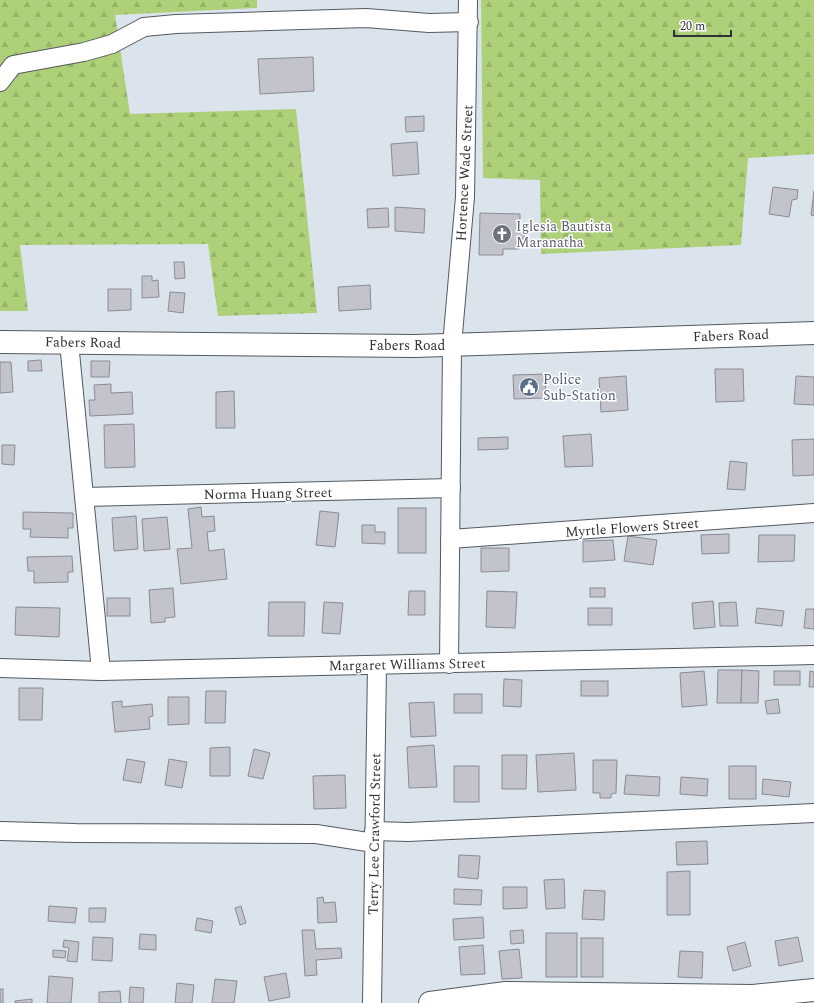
<svg xmlns="http://www.w3.org/2000/svg" width="814" height="1003" viewBox="0 0 814 1003" font-family="Spectral,serif">
<style>
.forest{fill:url(#forest-firs)}
.building{fill:#c2c3cd;stroke:#8a8b95}
.lines{fill:none;stroke-linecap:round;stroke-linejoin:round}
.minor-casing{stroke:#525a61;stroke-width:20}
.tertiary-casing{stroke:#525a61;stroke-width:24}
.secondary-casing{stroke:#525a61;stroke-width:24}
.minor{stroke:#fff;stroke-width:18}
.tertiary{stroke:#fff;stroke-width:22}
.secondary{stroke:#fff;stroke-width:22}
.labels{text-anchor:middle;stroke-width:3;stroke-linejoin:round;paint-order:stroke}
.street-label{font-size:14px;fill:#2f3336;stroke:#fff}
.worship-label{font-size:14px;fill:#5b616d;stroke:#fff;text-anchor:start}
.service-label{font-size:14px;fill:#4e5e75;stroke:#fff;text-anchor:start}
</style>
<defs>
<pattern id="forest-firs" width="22" height="20" patternUnits="userSpaceOnUse"><rect width="22" height="20" fill="#aed078"/><path d="M5 1l3.5 6h-7zM16 11l3.5 6h-7z" fill="#96b368"/></pattern>
</defs>
<rect width="100%" height="100%" fill="#dbe4ec"/>
<g class="forest">
<path d="M0,0h257v8l-142,7 15,99 166,-5 21,204 -99,3 -10,-72 -188,1 8,66h-28z"/>
<path d="M481,0h333v154l-66,4 -7,87 -200,9 -1,-74 -57,-2z"/>
</g>
<g class="building">
<path d="M313,57l1,34 -54,3 -2,-35z"/>
<path d="M424,116v15l-18,1 -1,-15z"/>
<path d="M417,142l2,32 -26,2 -2,-32z"/>
<path d="M773,187l25,3 -1,9 -5,1 -3,17 -20,-3z"/>
<path d="M814,191v25l-3,-1z"/>
<path d="M395,207l30,2 -1,24 -29,-2z"/>
<path d="M388,208l1,19 -21,1 -1,-19z"/>
<path d="M480,213l40,1v16h4v9h-4l-1,10h-16v6h-24z"/>
<path d="M174,262h10l1,16 -10,1z"/>
<path d="M142,276h10v5l6,-1 1,17 -17,1z"/>
<path d="M370,285l1,24 -32,2 -1,-24z"/>
<path d="M108,289h23v21l-23,1z"/>
<path d="M170,292l15,1 -2,20 -15,-2z"/>
<path d="M41,360l1,11h-14v-10z"/>
<path d="M91,361h19l-1,16h-18z"/>
<path d="M0,362h11l2,30 -13,1z"/>
<path d="M715,369h28l1,32 -28,1z"/>
<path d="M545,374l1,24 -32,1 -1,-24z"/>
<path d="M626,376l2,34 -27,2 -2,-34z"/>
<path d="M796,376l18,1v28l-20,-1z"/>
<path d="M111,384v9l21,-1 1,22 -43,2 -1,-16h6l-1,-15z"/>
<path d="M234,391l1,37h-19v-36z"/>
<path d="M134,424l1,43 -30,1 -1,-43z"/>
<path d="M591,434l2,32 -28,1 -2,-31z"/>
<path d="M508,437v12l-30,1v-12z"/>
<path d="M814,439v36l-21,1 -1,-36z"/>
<path d="M2,445h13l-1,20 -12,-1z"/>
<path d="M730,461l17,2 -2,27 -18,-1z"/>
<path d="M201,507l1,10 12,-1 1,15 -8,1 2,19 15,-2 3,30 -46,5 -4,-35 15,-1 -4,-39z"/>
<rect x="398" y="508" width="28" height="45"/>
<path d="M320,511l19,2 -4,34 -19,-2z"/>
<path d="M23,512l50,1v15h-5v10l-38,-1 1,-8h-8z"/>
<path d="M136,516l2,33 -24,2 -2,-33z"/>
<path d="M167,517l3,32 -26,2 -2,-32z"/>
<path d="M362,525h13v7h10v12l-23,-1z"/>
<path d="M729,534v19l-27,1 -1,-19z"/>
<path d="M759,535h36l-1,26 -36,1z"/>
<path d="M628,536l29,4 -4,25 -29,-4z"/>
<path d="M613,540l2,20 -32,2v-21z"/>
<path d="M481,548h28v23l-28,1z"/>
<path d="M72,556l1,16h-5v10l-34,1v-12h-6l-1,-14z"/>
<path d="M173,588l2,29 -10,1v4l-14,1 -2,-33z"/>
<rect x="590" y="588" width="15" height="9"/>
<path d="M409,591h16v24h-17z"/>
<path d="M487,591l30,1 -2,36 -29,-1z"/>
<rect x="107" y="598" width="23" height="18"/>
<path d="M713,601l2,26 -21,2 -2,-26z"/>
<path d="M269,602h36l-1,34h-36z"/>
<path d="M324,602l19,1 -3,31 -18,-1z"/>
<path d="M736,602l2,24h-18l-1,-23z"/>
<path d="M16,607l44,1 -1,29 -44,-2z"/>
<rect x="588" y="608" width="24" height="17"/>
<path d="M757,608l27,3 -2,15 -27,-3z"/>
<path d="M806,609h8v20l-10,-1z"/>
<path d="M718,670h24l-1,33h-24z"/>
<path d="M742,670l17,1 -1,32h-17z"/>
<path d="M704,671l3,34 -25,2 -2,-34z"/>
<rect x="774" y="671" width="26" height="14"/>
<path d="M810,671l4,1v15h-5z"/>
<path d="M504,679l18,1 -1,27 -18,-1z"/>
<rect x="581" y="681" width="27" height="15"/>
<path d="M19,688h24l-1,32h-23z"/>
<path d="M206,691h20l-1,32h-20z"/>
<rect x="454" y="694" width="28" height="19"/>
<path d="M168,697h21v27l-21,1z"/>
<path d="M778,699l2,14 -13,1 -2,-13z"/>
<path d="M122,701v6l30,-3 1,12 -4,1 1,12 -35,3 -3,-30z"/>
<path d="M434,702l2,34 -25,1 -2,-34z"/>
<path d="M434,745l3,42 -28,1 -2,-41z"/>
<path d="M230,747v29h-20v-28z"/>
<path d="M254,749l16,4 -7,26 -15,-3z"/>
<path d="M574,753l2,37 -38,2 -2,-37z"/>
<path d="M502,755h25l-1,34h-24z"/>
<path d="M127,759l18,3 -4,21 -18,-3z"/>
<path d="M169,759l18,3 -5,26 -17,-3z"/>
<path d="M593,760h24l-1,33 -5,1v4h-11v-5h-7z"/>
<rect x="454" y="766" width="25" height="36"/>
<rect x="729" y="766" width="27" height="33"/>
<path d="M345,775l1,33 -32,1 -1,-33z"/>
<path d="M626,775l34,2 -1,19 -35,-2z"/>
<path d="M681,777l27,2 -1,17 -27,-2z"/>
<path d="M763,779l28,3 -2,15 -27,-3z"/>
<path d="M707,841l1,23 -31,1 -1,-23z"/>
<path d="M459,855l21,1 -2,23 -20,-2z"/>
<path d="M690,871v44h-23v-43z"/>
<path d="M564,879l1,29 -19,1 -2,-29z"/>
<path d="M503,887h24v21l-24,1z"/>
<path d="M454,889l28,1 -1,15 -27,-1z"/>
<path d="M584,890l21,1 -1,29 -22,-1z"/>
<path d="M323,897l1,6 11,-1 2,20 -19,1 -1,-25z"/>
<path d="M49,906l28,2 -2,15 -27,-2z"/>
<path d="M241,906l5,17 -6,2 -5,-17z"/>
<path d="M89,908h17l-1,14h-16z"/>
<path d="M483,917l1,21 -30,2 -1,-21z"/>
<path d="M197,918l16,3 -2,12 -16,-3z"/>
<path d="M302,930h12l2,19 25,-1 1,10 -26,2 1,15 -12,1z"/>
<path d="M523,930l1,13 -13,1 -1,-13z"/>
<rect x="546" y="933" width="31" height="44"/>
<path d="M140,934l16,1v15l-17,-1z"/>
<path d="M93,937l20,1 -1,23 -20,-1z"/>
<path d="M798,937l5,24 -24,5 -4,-25z"/>
<rect x="581" y="938" width="22" height="39"/>
<path d="M64,940l15,2 -2,20 -10,-1 2,-13 -6,-1z"/>
<path d="M745,942l6,24 -18,5 -6,-24z"/>
<path d="M483,945l2,29 -24,1 -2,-28z"/>
<path d="M519,949l3,29 -20,1 -3,-28z"/>
<path d="M53,950l13,1 -1,7 -12,-1z"/>
<path d="M680,951l23,1 -1,26 -24,-1z"/>
<path d="M286,973l4,24 -21,4 -5,-24z"/>
<path d="M49,976l24,2 -2,25h-24z"/>
<path d="M215,979l22,2 -3,22h-22z"/>
<path d="M177,983l17,2 -2,18h-17z"/>
<path d="M130,987l14,1 -1,15h-14z"/>
<rect x="0" y="989" width="3" height="14"/>
<path d="M120,991l1,12h-22v-11z"/>
<path d="M32,999v4h-17v-2z"/>
</g>
<g class="lines">
<g class="minor-casing">
<g id="minor">
<path d="M0,82l13,-17 71,-13 28,-8 32,-17 32,-3 190,-6 63,5 40,-1"/>
<path d="M69,342l32,329"/>
<path d="M85,497l366,-9"/>
<path d="M450,539l364,-26"/>
<path d="M449,664l3,-319 13,-148 3,-197"/>
<path d="M0,668l101,3 713,-16"/>
<path d="M0,831l76,2 240,1 58,9"/>
<path d="M374,831l34,1 406,-19"/>
<path d="M372,1003l5,-338"/>
</g>
</g>
<g class="tertiary-casing">
<path id="tertiary" d="M430,1003l76,-10 247,3 61,-6"/>
</g>
<g class="secondary-casing">
<path id="secondary" d="M0,342l415,4 399,-13"/>
</g>
<use href="#minor" class="minor"/>
<use href="#tertiary" class="tertiary"/>
<use href="#secondary" class="secondary"/>
</g>
<defs>
<g id="church-disc" transform="scale(1)"><circle r="9.5" fill="#6b7280" stroke="#fff"/><path d="M-1.2-6h2.4v3.5h3.3v2.4h-3.3V6h-2.4V-.1h-3.3v-2.4h3.3Z" fill="#fff"/></g>
<g id="civic-disc" transform="scale(1)"><circle r="9.5" fill="#5c6f8a" stroke="#fff"/><path d="M-.6-6.5H3V-4.5H.6V-3L4-1V1h2V6H-6V1h2V-1L-.6-3ZM-1.2 2.5V6h2.4V2.5Z" fill="#fff"/></g>
</defs>
<g fill-rule="evenodd">
<use href="#church-disc" x="502" y="234"/>
<use href="#civic-disc" x="529" y="387"/>
</g>
<g class="labels">
<g class="street-label">
<text transform="translate(464 173) rotate(-87)" y="5">Hortence Wade Street</text>
<text transform="translate(731 335) rotate(-2)" y="5">Fabers Road</text>
<text transform="translate(83 342) rotate(1)" y="5">Fabers Road</text>
<text x="407" y="350">Fabers Road</text>
<text transform="translate(268 493) rotate(-1)" y="5">Norma Huang Street</text>
<text transform="translate(632 527) rotate(-4)" y="5">Myrtle Flowers Street</text>
<text transform="translate(407 664) rotate(-1)" y="5">Margaret Williams Street</text>
<text transform="translate(374 834) rotate(-89)" y="5">Terry Lee Crawford Street</text>
</g>
<g class="worship-label">
<text x="516" y="231">Iglesia Bautista<tspan x="516" dy="16">Maranatha</tspan></text>
</g>
<g class="service-label">
<text x="543" y="384">Police<tspan x="543" dy="16">Sub-Station</tspan></text>
</g>
</g>
<path d="M674 30v6h57v-6" fill="none" stroke="#2f3336" stroke-width="2"/>
<text x="680" y="30" font-size="12" fill="#2f3336" stroke="#ffffff" stroke-width="3" paint-order="stroke">20 m</text>
</svg>
